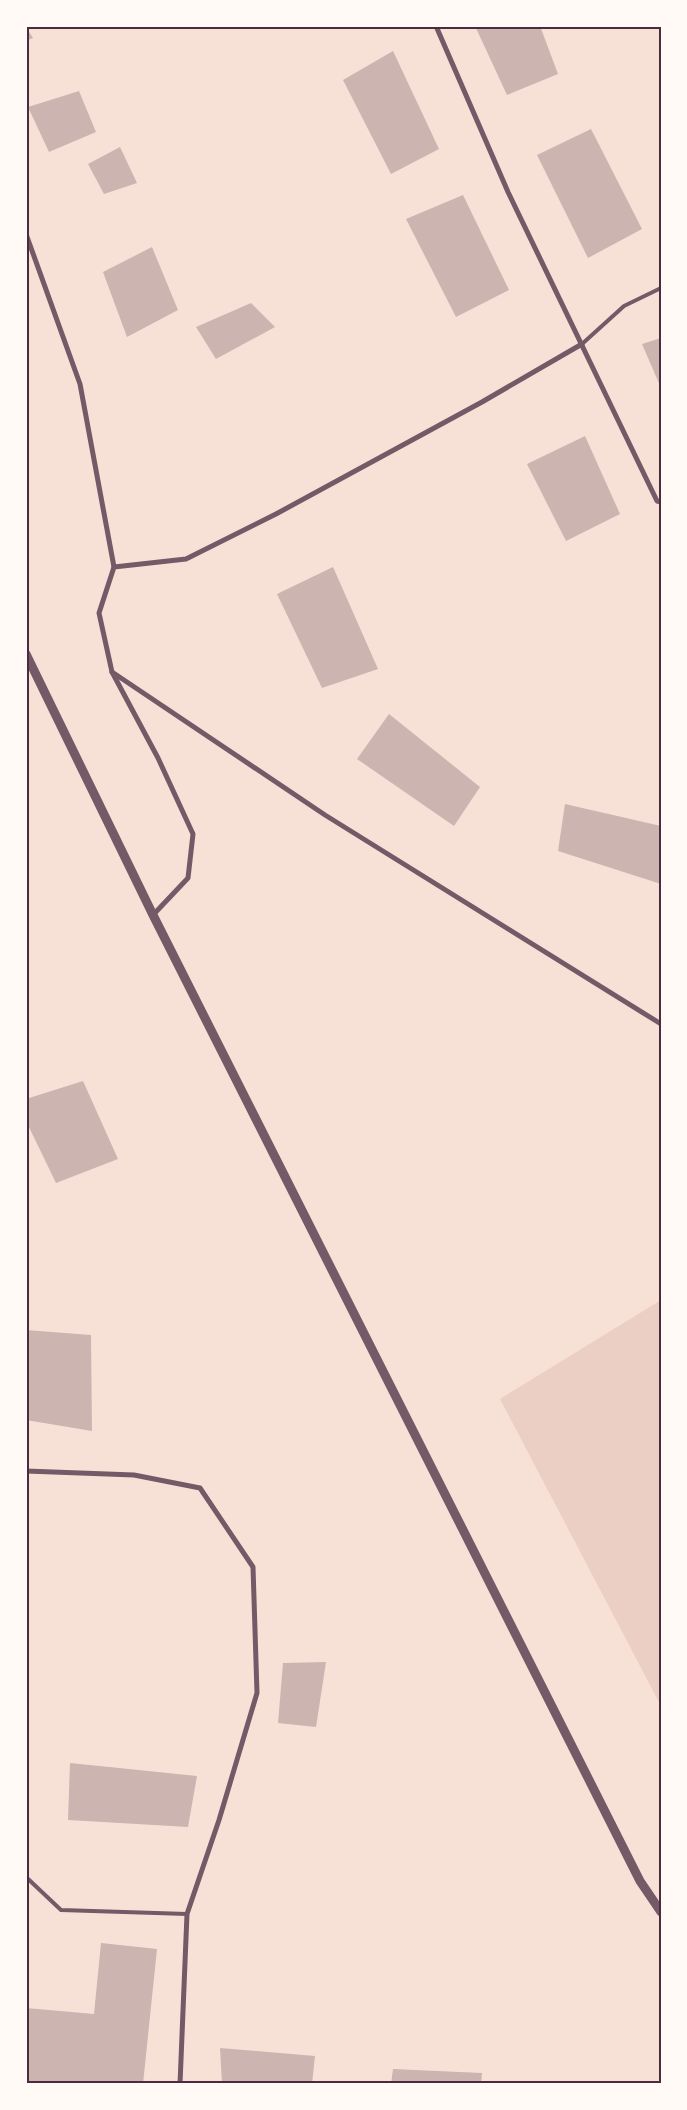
<svg xmlns="http://www.w3.org/2000/svg" width="687" height="2110" viewBox="0 0 687 2110" font-family="Inter,sans-serif">
<style>
.green{fill:#ebcfc5}
.building{fill:#ccb4b1}
.lines{fill:none;stroke-linecap:round;stroke-linejoin:round}
.service{stroke:#755966;stroke-width:4}
.minor{stroke:#755966;stroke-width:5}
.tertiary{stroke:#755966;stroke-width:9}
.neatline{fill:none;stroke:#4a2c40;stroke-width:2}
</style>
<rect width="100%" height="100%" fill="#f7e1d7"/>
<path class="green" d="M661,1300v406l-161,-307z"/>
<g class="building">
<path d="M475,26h65l18,48 -51,21z"/>
<path d="M26,27l7,11 -7,3z"/>
<path d="M393,51l46,98 -48,25 -48,-94z"/>
<path d="M79,91l17,41 -47,20 -21,-45z"/>
<path d="M591,129l51,100 -54,29 -51,-103z"/>
<path d="M120,147l17,36 -33,11 -16,-30z"/>
<path d="M463,195l46,95 -53,27 -50,-98z"/>
<path d="M152,247l26,63 -51,27 -24,-65z"/>
<path d="M251,303l24,24 -59,32 -20,-32z"/>
<path d="M661,338v50l-19,-44z"/>
<path d="M585,436l35,78 -54,27 -39,-77z"/>
<path d="M333,567l45,102 -56,19 -45,-94z"/>
<path d="M389,714l91,73 -26,39 -97,-67z"/>
<path d="M565,804l96,22v58l-103,-33z"/>
<path d="M83,1081l35,78 -62,24 -30,-62v-22z"/>
<path d="M26,1330l65,5 1,96 -66,-11z"/>
<path d="M326,1662l-10,65 -38,-4 5,-60z"/>
<path d="M70,1763l127,13 -9,51 -120,-7z"/>
<path d="M101,1943l56,6 -14,135h-117v-76l68,6z"/>
<path d="M220,2048l95,8 -3,28h-90z"/>
<path d="M393,2069l89,4 -1,11h-90z"/>
</g>
<g class="lines">
<g class="service">
<path d="M582,344l42,-38 37,-18"/>
<path d="M26,1877l35,33 126,4"/>
</g>
<g class="minor">
<path d="M436,26l72,166 149,309 4,1"/>
<path d="M26,234l54,150 34,183"/>
<path d="M112,672l213,143 336,209"/>
<path d="M153,915l35,-37 5,-44 -35,-76 -46,-86 -13,-59 15,-46 72,-8 90,-45 206,-112 100,-58"/>
<path d="M26,1471l108,4 66,13 53,79 4,126 -38,127 -32,94 -7,170"/>
</g>
<path class="tertiary" d="M26,654l127,261 487,966 21,31"/>
</g>
<rect width="687" height="2110" fill="none" stroke="#fffaf5" stroke-width="55"/>
<rect x="28" y="28" width="632" height="2054" class="neatline"/>
</svg>
